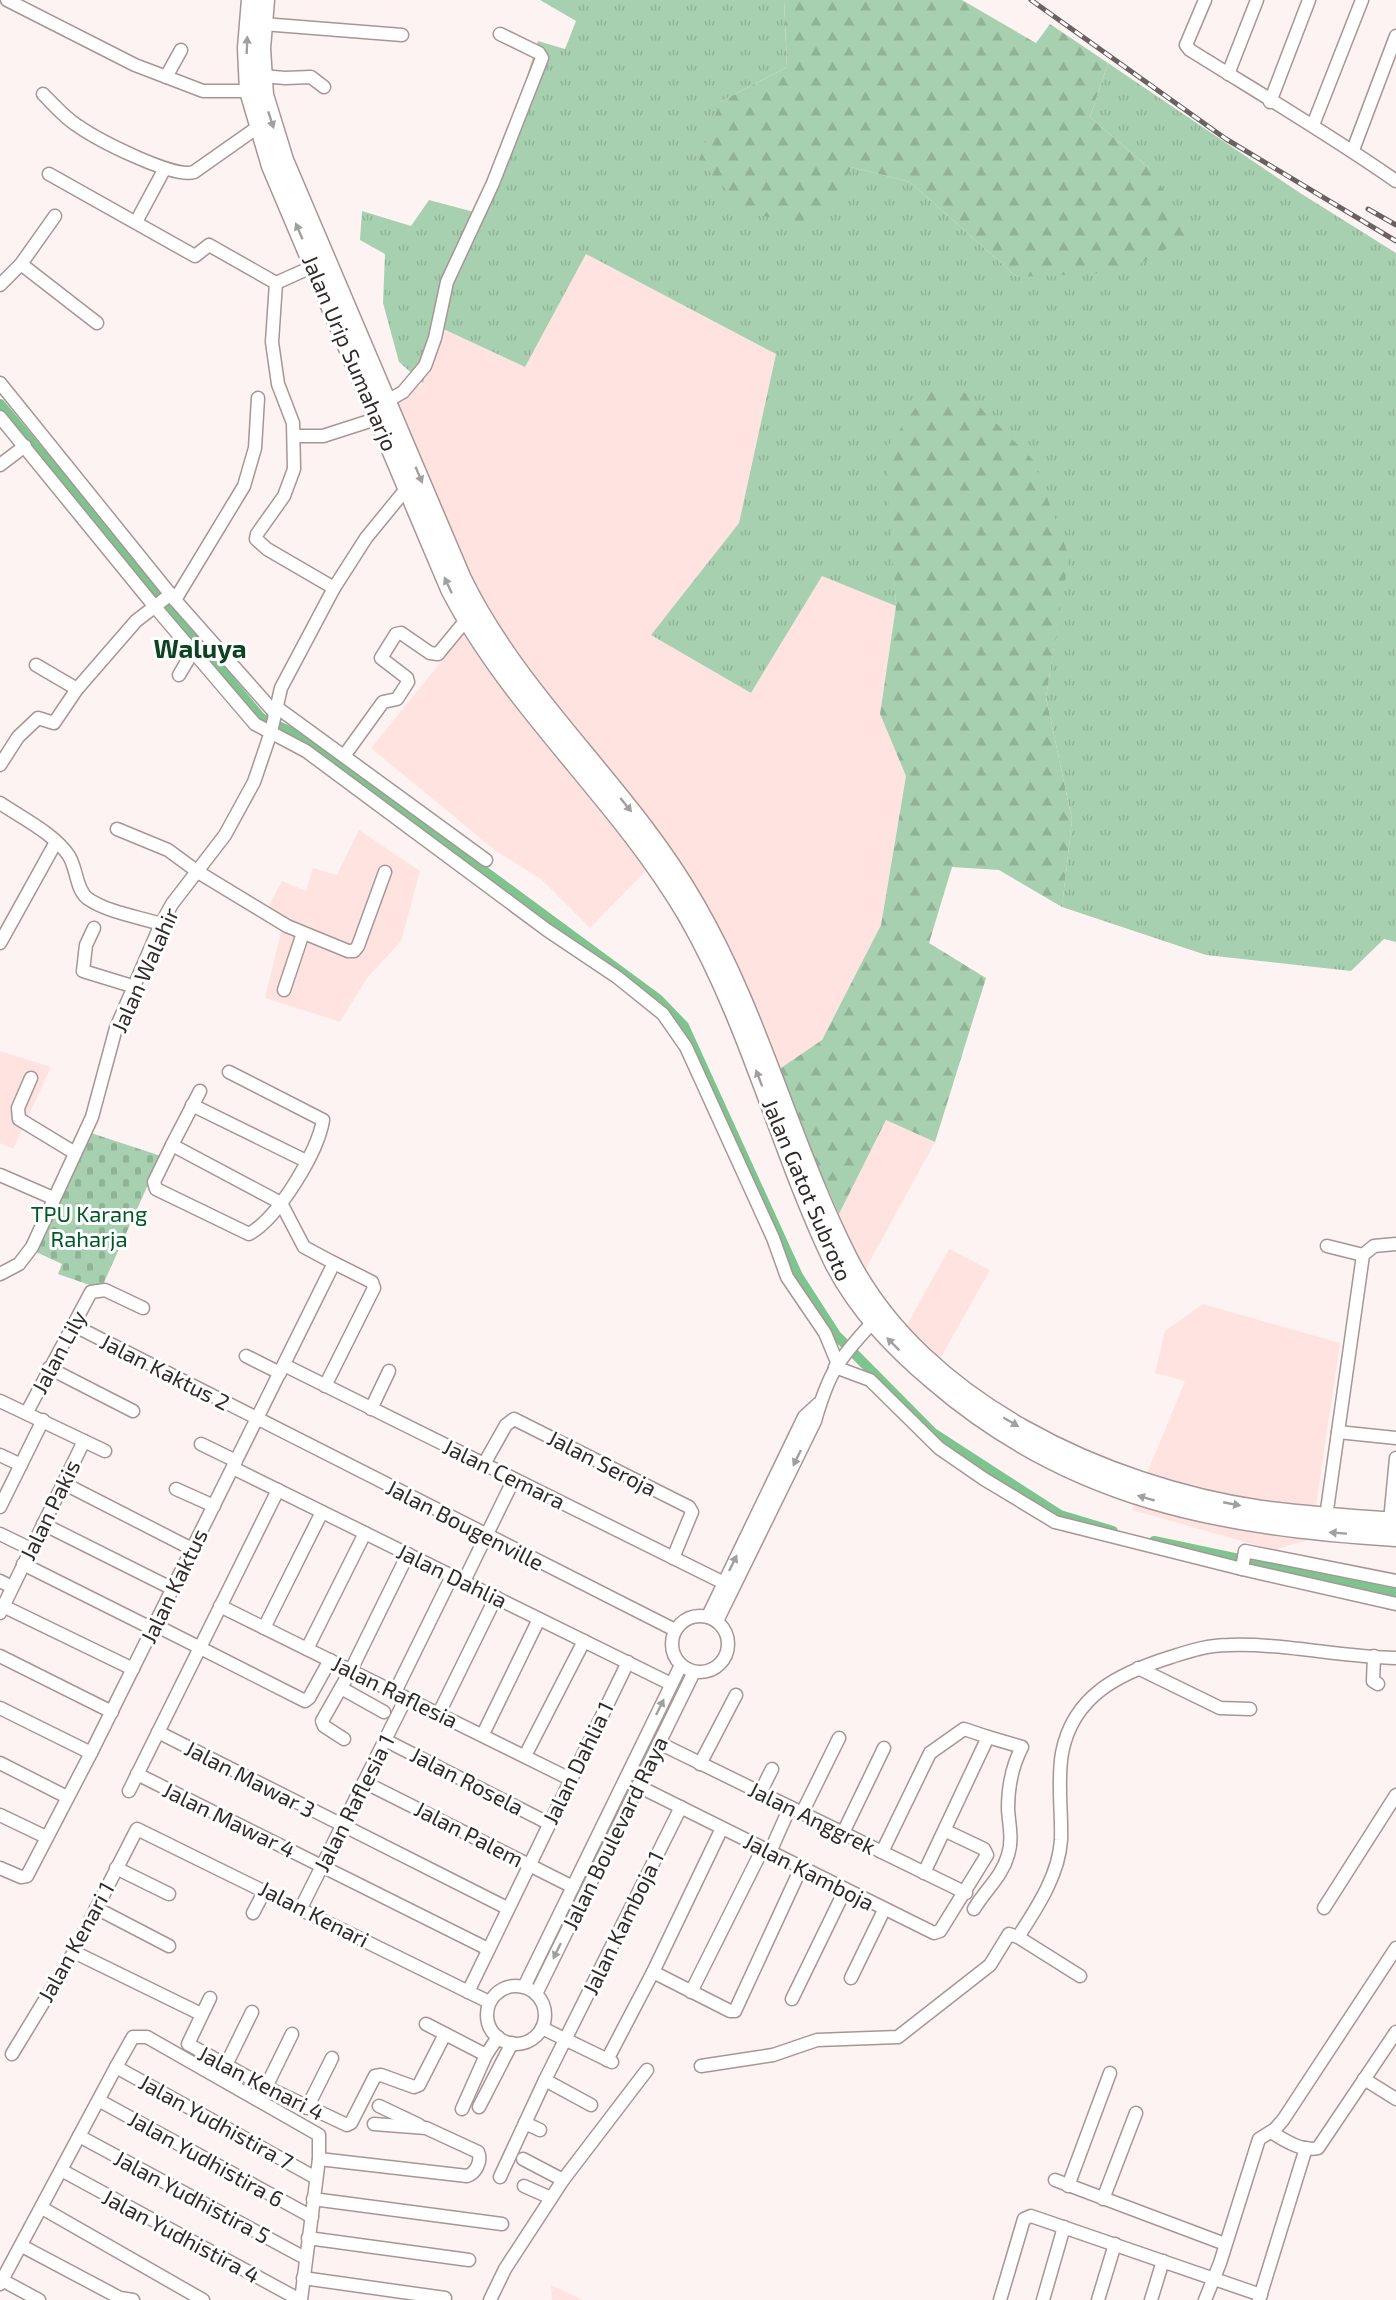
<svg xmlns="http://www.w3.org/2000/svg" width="1396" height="2300" viewBox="0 0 1396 2300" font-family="'Exo 2',sans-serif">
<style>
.built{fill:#fee3e1}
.grass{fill:url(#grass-tufts)}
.forest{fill:url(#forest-firs)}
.cemetery{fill:url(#cemetery-stones)}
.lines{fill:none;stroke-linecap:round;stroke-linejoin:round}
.canal{stroke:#7dc48f;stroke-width:10}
.minor-casing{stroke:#a79695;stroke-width:15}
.highway-casing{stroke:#a79695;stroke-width:21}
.minor{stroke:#fff;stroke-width:12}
.highway{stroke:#fff;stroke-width:18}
.rail-casing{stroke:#696261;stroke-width:5}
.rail{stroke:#fff;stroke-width:3;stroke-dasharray:9;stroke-linecap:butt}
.oneway{fill:#a29f9f}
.labels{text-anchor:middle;stroke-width:6;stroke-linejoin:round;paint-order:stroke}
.street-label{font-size:22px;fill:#302a29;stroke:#fff}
.park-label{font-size:22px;fill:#005727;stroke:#fff}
.quarter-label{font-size:26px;font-weight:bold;fill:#0e4321;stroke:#fff}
</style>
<defs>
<pattern id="grass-tufts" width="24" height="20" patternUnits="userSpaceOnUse" patternTransform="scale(1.5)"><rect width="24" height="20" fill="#a7d0b0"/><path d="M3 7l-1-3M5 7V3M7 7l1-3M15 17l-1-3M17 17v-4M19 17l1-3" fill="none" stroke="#90b397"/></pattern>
<pattern id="forest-firs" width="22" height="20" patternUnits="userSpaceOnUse" patternTransform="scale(1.5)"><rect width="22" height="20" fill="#a7d0b0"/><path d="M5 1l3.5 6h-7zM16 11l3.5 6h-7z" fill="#90b397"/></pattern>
<pattern id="cemetery-stones" width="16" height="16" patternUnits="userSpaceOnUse" patternTransform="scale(1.5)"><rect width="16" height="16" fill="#a7d0b0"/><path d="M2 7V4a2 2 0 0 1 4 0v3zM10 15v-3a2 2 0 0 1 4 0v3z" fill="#90b397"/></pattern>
</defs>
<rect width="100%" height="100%" fill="#fdf3f2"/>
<g class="built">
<path d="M586,254l190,100 -37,169 -87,112 99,58 71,-118 74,31 -16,108 26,62 -25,149 -59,115 -47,32 -111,-220 -74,76 -49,-49 -45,-28 -125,-103 109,-134 -91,-207 34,-24 16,-56 86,40z"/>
<path d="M359,830l61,41 -19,70 -34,37 -27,44 -75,-24 18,-74 -20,-7 19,-36 24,10 7,-23 24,7z"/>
<path d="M0,1051l51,16 -38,82 -13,-6z"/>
<path d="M886,1120l49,22 -76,139 -35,-45 15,-22z"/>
<path d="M949,1249l41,21 -54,96 -35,-30z"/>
<path d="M1203,1304l137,39 -29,196 -37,11 -142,-40 53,-129 -30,-8 10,-42z"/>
<path d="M551,2285l32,15h-31z"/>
</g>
<path class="grass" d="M540,0h244l3,67 -67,35 131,65 59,15 107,95 133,-108 -60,-52 18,-54 189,128 99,62v689l-12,-3 -33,32 -145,-16 -144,-48 10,-87 -26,-123 22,-141 -176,-19 4,69 -74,-30 -71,117 -100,-58 88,-112 37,-169 -190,-100 -61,113 -86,-40 -16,56 -24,-21 -16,-59 2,-49 -25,-14 2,-29 49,15 18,-26 45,12 38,-88 26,-83 27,8 11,-28z"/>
<g class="forest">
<path d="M784,0h178l74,43 14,-19 58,39 -18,54 60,52 42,65 -66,38 -109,5 -107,-95 -59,-15 -28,61 -75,-15 -49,-53 21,-58 67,-35z"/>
<path d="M932,385l34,8 67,67 36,96 -23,141 26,123 -10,87 -63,-37 -47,-3 -23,76 57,35 -51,164 -49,-22 -47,94 -64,-142 47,-32 59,-115 25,-149 -26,-62 16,-108 -11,-156z"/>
</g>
<path class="cemetery" d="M91,1133l70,23 -60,133 -43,-15 4,-10 -26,-12z"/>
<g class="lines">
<g class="canal">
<path d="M0,404l261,314 30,14 37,24 330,243 26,27 114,250 38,59 97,98 127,82 53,16"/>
<path d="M1154,1541l242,51"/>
</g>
<g class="minor-casing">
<g id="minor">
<path d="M7,0l128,65 68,26h46"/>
<path d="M1205,0l-19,45 4,5c69,43 139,84 206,131"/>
<path d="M263,24l139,11"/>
<path d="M1228,74l29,-74"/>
<path d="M262,76l23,2 26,-1 13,10"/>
<path d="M166,77l15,-27"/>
<path d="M43,94c11,11 22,24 35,32 20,14 96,53 116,46l64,-45"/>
<path d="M1270,102l39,-102"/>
<path d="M1313,125l49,-125"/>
<path d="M1353,150l43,-114"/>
<path d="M49,174l146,82 14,-11 67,38 -4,59 6,42 15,39 1,46 -10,27 -27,38 -1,5 11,10 67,39"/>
<path d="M136,222l28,-52"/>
<path d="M21,264l34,-48"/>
<path d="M276,283l38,-17"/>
<path d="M0,285l21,-21 76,59"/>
<path d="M0,383l175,217 99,112"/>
<path d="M387,401l16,-9 22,-26 10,-28 12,-56 46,-99 49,-125 -3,-5 -39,-19"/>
<path d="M0,417l155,190 100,117 51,27 241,179 70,47 46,37 23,33 87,191 14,39 38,56 12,29"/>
<path d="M294,436h29l56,-18"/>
<path d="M0,465l25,-19"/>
<path d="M175,600l69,-114 11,-38 3,-50"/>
<path d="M36,665l41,24 59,-68 35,-27"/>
<path d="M179,675l13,-22"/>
<path d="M275,706l211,154"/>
<path d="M344,756l39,-54 14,-3 11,-17 -1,-4 -26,-20 15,-24 5,-1 29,20 8,1 28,-34"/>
<path d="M0,765l18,-28 20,-19 16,5 23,-34"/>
<path d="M0,803c22,15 55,31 69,53 8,13 7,33 18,42 19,14 52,19 74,26"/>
<path d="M117,829l51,21 30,22 89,54 61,25h6l4,-5 27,-74"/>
<path d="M94,928l-8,17 -3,26 49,15"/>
<path d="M0,943l56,-101"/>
<path d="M284,990l19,-57"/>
<path d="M31,1078l-13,30 1,11 56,34"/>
<path d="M200,1091l-28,54 109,58"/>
<path d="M192,1105l114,56"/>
<path d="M172,1145l-18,37 2,7 93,45c29,-16 69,-82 74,-114l-94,-48"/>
<path d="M0,1175l53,23"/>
<path d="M1327,1246l36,9"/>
<path d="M0,1274l19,-10 13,-17 60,-130 24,-89 45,-104 11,-20 53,-69 29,-53 17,-50 10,-44 53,-100 32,-50 40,-49"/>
<path d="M73,1325l602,305"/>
<path d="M246,1356l34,17"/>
<path d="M284,1365l440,218"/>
<path d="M835,1367l35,13 69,68 45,31 71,43 187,47 154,35"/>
<path d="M49,1368l84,43"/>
<path d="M325,1386l49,-98 -2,-6 -38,-19"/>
<path d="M0,1401l105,50"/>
<path d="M371,1409l18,-38"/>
<path d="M27,1412l64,-120 14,-2 38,18"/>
<path d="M1338,1432l58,6"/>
<path d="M201,1444l35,17"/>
<path d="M0,1455l21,10"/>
<path d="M484,1464l22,-39 8,-6 175,88 3,5 -19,46"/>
<path d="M233,1468l438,216"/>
<path d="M63,1483l129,66"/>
<path d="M176,1489l38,17"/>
<path d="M0,1507l43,-87"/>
<path d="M1326,1517l37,-262 11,-9 22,-2"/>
<path d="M1390,1521l6,-63"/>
<path d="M43,1524l130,65"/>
<path d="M0,1534l31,15"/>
<path d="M23,1564l130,65"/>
<path d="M1242,1569l3,-18 151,30"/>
<path d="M0,1581l12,6"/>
<path d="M464,1581l50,-102"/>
<path d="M3,1606l130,63"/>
<path d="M220,1606l350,173"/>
<path d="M0,1613l84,-172"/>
<circle cx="700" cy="1644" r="28"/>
<path d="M708,1616l96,-199 14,-13"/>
<path d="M717,1621l98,-200c14,-49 23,-61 57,-98"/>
<path d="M155,1625l150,76 4,-3 21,-38"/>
<path d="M264,1628l58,-116"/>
<path d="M307,1649l58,-116"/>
<path d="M0,1656l112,56"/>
<path d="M1374,1656l-1,25 5,3"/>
<path d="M1138,1668l82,40 30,1"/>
<path d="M341,1688l43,24"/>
<path d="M395,1692l57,-116"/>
<path d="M0,1708l91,45"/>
<path d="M441,1709l55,-112"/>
<path d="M485,1730l54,-111"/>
<path d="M158,1732l349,176"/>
<path d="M344,1739l-20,-13 -2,-5 29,-51 57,-116"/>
<path d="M385,1740l163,83"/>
<path d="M659,1743l307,150"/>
<path d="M528,1750l56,-109"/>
<path d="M0,1763l67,34"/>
<path d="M700,1764l36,-69"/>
<path d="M137,1774l351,175"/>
<path d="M364,1782l209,105"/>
<path d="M638,1786l296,147 6,-2 47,-76 -3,-6 -38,-18"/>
<path d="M129,1791l149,-301"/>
<path d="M760,1793l12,-24"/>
<path d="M802,1813l37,-75"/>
<path d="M0,1815l46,22"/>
<path d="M843,1833l41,-85"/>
<path d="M770,1852l20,-45"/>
<path d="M882,1852l48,-99 34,-24 24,8 -64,136"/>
<path d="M0,1868l21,9 6,-1 64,-123 243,-490 -30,-16 -23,-44"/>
<path d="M116,1868l53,26"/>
<path d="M96,1908l73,38"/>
<path d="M301,1908l105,-210"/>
<path d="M1324,1908l72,-113"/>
<path d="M974,1909c11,-19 28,-32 34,-54 5,-16 1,-30 0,-46 0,-21 4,-43 14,-62l-34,-10"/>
<path d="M253,1913l12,-23"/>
<path d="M1018,1937l62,39"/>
<path d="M74,1952l127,62"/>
<path d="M653,1972l77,39h5l66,-143"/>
<path d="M851,1978l33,-68"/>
<circle cx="516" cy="2015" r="29"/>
<path d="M524,1987l157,-322"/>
<path d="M468,1992l160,-330"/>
<path d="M691,1992l72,-144"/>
<path d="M536,1994l158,-322"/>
<path d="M210,1998l-22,46 78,43 81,38 4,-2 24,-47 6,-1 33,12 5,-2 26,-51"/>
<path d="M792,1999l53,-109"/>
<path d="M426,2024l60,31"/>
<path d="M542,2028l70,34"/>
<path d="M12,2054l62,-102 63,-123 352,173"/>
<path d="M607,2060l46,-88 69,-144"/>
<path d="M226,2065l26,-53"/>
<path d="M701,2066l72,-11 44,-15 81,-3 92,-72 19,-31 9,3 2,-3c18,-28 39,-60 41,-94 1,-29 -4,-58 1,-87 11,-58 58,-80 109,-96 19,-6 37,-12 58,-12 55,-2 111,12 167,13"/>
<path d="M116,2067l200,111"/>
<path d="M1364,2079l32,20"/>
<path d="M545,2080l46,25"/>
<path d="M266,2087l26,-53"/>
<path d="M100,2101l212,116"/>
<path d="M379,2106l40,19"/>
<path d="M479,2107l33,-64"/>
<path d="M307,2108l25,-50"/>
<path d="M462,2109l24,-54 12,-18"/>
<path d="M525,2123l15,7"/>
<path d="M1271,2132c13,8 31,20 47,16l78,-116"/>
<path d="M79,2136l226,122"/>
<path d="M319,2159l148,17c9,-3 15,-15 11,-24l-52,-24 -52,-4"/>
<path d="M523,2159l40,21 84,-110"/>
<path d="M63,2171l237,129"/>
<path d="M500,2177l45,-97 136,-273"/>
<path d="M1055,2180l170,64"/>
<path d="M524,2186l27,12"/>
<path d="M1068,2186l42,-113"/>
<path d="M313,2199l189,25"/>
<path d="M1103,2199l33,-86"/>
<path d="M42,2208l161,92"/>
<path d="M308,2238l161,22"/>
<path d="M22,2246l98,52 13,2"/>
<path d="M303,2278l142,20"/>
<path d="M2,2280l37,20"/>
<path d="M0,2284l116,-217 17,-30h14l172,98v24l-18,141"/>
<path d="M490,2300l15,-31 58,-89"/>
<path d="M1000,2300l24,-81 7,-3 230,79"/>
<path d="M1043,2300l21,-73"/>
<path d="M1098,2300l17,-56"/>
<path d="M1151,2300l12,-39"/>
<path d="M1205,2300l15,-37 39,-124 16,-10 8,-9 113,-172"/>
<path d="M1259,2300l47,-152"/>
</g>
</g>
<g class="highway-casing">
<g id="highway">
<path d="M251,0l-4,48 2,43 22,75 179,423c62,120 169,210 237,326 63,109 92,233 146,346 24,48 61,86 101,120 137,118 287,145 462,156"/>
<path d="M265,0l-4,48 3,47 20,65 178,419c59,121 167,209 233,325 65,112 95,239 153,354 74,145 258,229 413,252 45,6 90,9 135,12"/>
</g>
</g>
<use href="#minor" class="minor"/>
<use href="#highway" class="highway"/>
<g class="rail-casing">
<g id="rail">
<path d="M1031,0l195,139 170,102"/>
<path d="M1368,209l28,16"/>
</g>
</g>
<use href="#rail" class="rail"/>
</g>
<defs><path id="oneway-solid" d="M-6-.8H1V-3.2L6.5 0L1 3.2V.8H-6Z" transform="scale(1.5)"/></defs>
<g class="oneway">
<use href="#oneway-solid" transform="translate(247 45) rotate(-88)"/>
<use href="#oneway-solid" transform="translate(271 120) rotate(72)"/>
<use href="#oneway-solid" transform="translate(299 231) rotate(-113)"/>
<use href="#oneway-solid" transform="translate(419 475) rotate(67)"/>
<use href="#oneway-solid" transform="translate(448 585) rotate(-115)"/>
<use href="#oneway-solid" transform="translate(626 805) rotate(51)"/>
<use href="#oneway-solid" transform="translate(759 1078) rotate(-111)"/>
<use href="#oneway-solid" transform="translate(893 1344) rotate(-135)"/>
<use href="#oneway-solid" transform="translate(1011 1422) rotate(30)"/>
<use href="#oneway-solid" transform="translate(797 1458) rotate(116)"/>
<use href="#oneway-solid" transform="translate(1146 1498) rotate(-164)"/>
<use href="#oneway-solid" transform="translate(1232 1504) rotate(11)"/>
<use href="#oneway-solid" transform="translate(1338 1533) rotate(-176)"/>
<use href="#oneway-solid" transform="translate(733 1563) rotate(-64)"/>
<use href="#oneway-solid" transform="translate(660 1707) rotate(-64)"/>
<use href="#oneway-solid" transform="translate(557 1951) rotate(116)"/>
</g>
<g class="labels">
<g class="street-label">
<text transform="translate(350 353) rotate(67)" y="8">Jalan Urip Sumaharjo</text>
<text transform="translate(145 970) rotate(-66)" y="8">Jalan Walahir</text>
<text transform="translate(807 1190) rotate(67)" y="8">Jalan Gatot Subroto</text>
<text transform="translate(59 1352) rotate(-62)" y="8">Jalan Lily</text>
<text transform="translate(165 1372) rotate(27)" y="8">Jalan Kaktus 2</text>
<text transform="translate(602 1463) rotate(27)" y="8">Jalan Seroja</text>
<text transform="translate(504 1474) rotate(26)" y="8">Jalan Cemara</text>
<text transform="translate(50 1510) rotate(-64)" y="8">Jalan Pakis</text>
<text transform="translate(465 1525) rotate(27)" y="8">Jalan Bougenville</text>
<text transform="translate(452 1576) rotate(26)" y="8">Jalan Dahlia</text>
<text transform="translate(174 1586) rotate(-64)" y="8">Jalan Kaktus</text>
<text transform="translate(395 1692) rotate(26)" y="8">Jalan Raflesia</text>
<text transform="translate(578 1763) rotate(-64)" y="8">Jalan Dahlia 1</text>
<text transform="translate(250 1779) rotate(27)" y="8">Jalan Mawar 3</text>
<text transform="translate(467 1781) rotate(27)" y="8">Jalan Rosela</text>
<text transform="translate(354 1803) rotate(-63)" y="8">Jalan Raflesia 1</text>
<text transform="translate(812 1818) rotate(26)" y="8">Jalan Anggrek</text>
<text transform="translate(229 1820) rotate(26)" y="8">Jalan Mawar 4</text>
<text transform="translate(615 1833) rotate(-64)" y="8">Jalan Boulevard Raya</text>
<text transform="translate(469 1834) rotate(27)" y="8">Jalan Palem</text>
<text transform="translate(809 1872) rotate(27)" y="8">Jalan Kamboja</text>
<text transform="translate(314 1914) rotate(27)" y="8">Jalan Kenari</text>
<text transform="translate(623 1923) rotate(-64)" y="8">Jalan Kamboja 1</text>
<text transform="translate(76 1942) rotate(-61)" y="8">Jalan Kenari 1</text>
<text transform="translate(261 2083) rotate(27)" y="8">Jalan Kenari 4</text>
<text transform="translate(216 2122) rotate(29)" y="8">Jalan Yudhistira 7</text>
<text transform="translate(206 2159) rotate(29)" y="8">Jalan Yudhistira 6</text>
<text transform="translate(192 2197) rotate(28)" y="8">Jalan Yudhistira 5</text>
<text transform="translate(181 2236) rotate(28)" y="8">Jalan Yudhistira 4</text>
</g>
<g class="park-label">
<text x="89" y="1222">TPU Karang<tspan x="89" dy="25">Raharja</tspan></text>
</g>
<g class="quarter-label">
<text x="200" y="658">Waluya</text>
</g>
</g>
</svg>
